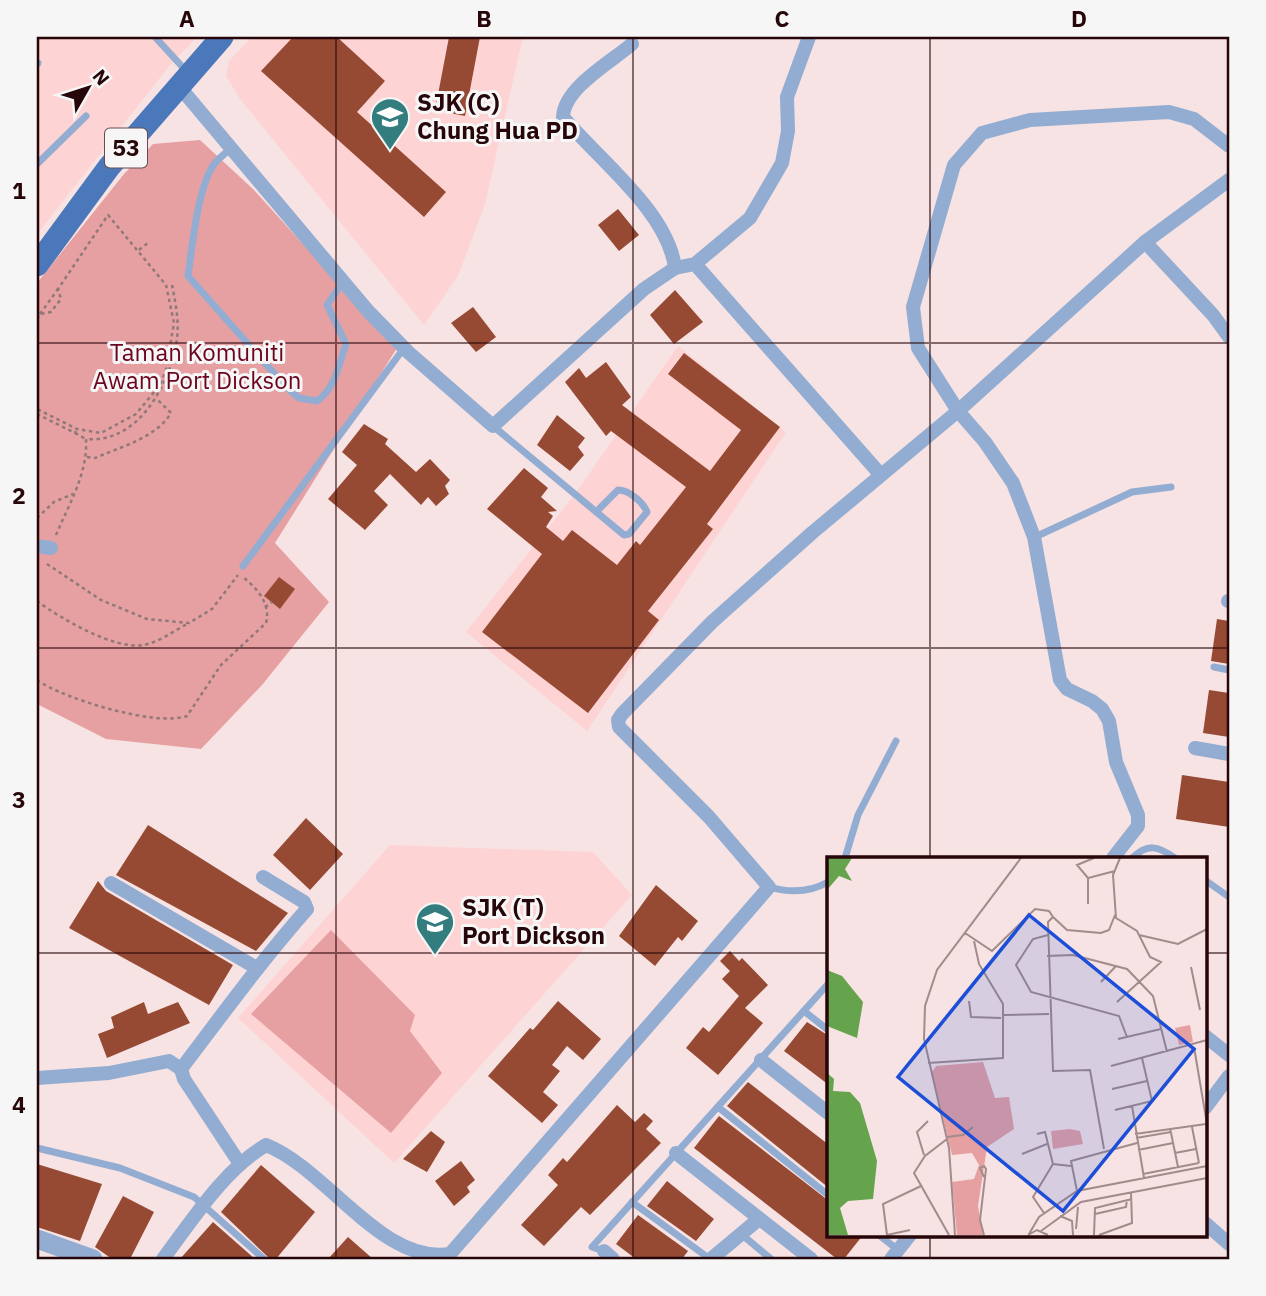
<svg xmlns="http://www.w3.org/2000/svg" width="1266" height="1296" viewBox="0 0 1266 1296" font-family="'IBM Plex Sans',sans-serif">
<style>
.built{fill:#fed3d4}
.green{fill:#e7a0a2}
.building{fill:#974a33}
.lines{fill:none;stroke-linecap:round;stroke-linejoin:round}
.path{stroke:#917879;stroke-width:2.5;stroke-dasharray:3.5 3.5;stroke-linecap:butt}
.service{stroke:#93add2;stroke-width:7}
.minor{stroke:#93add2;stroke-width:14}
.tertiary{stroke:#93add2;stroke-width:19}
.primary{stroke:#4a78ba;stroke-width:23}
.grid{fill:none;stroke:#260609;stroke-width:2;stroke-opacity:0.55}
.labels{text-anchor:middle;stroke-width:6;stroke-linejoin:round;paint-order:stroke}
.shield{fill:#f6f6f6;stroke:#644e50;stroke-width:2}
.shield-label{font-size:23px;font-weight:bold;fill:#260609}
.poi-label{font-size:24px;font-weight:bold;fill:#260609;stroke:#f6f6f6;text-anchor:start}
.park-label{font-size:24px;fill:#6c041d;stroke:#f6f6f6}
.inset-road{fill:none;stroke:#a38b8c;stroke-width:2}
.view{fill:#1d4ed8;fill-opacity:0.15;stroke:#1d4ed8;stroke-width:3.5}
.inset-edge{fill:none;stroke:#260609;stroke-width:3.5}
.neatline{fill:none;stroke:#260609;stroke-width:2.5}
.grid-label{font-size:23px;text-anchor:middle;font-weight:bold;fill:#260609}
</style>
<rect width="100%" height="100%" fill="#f7e3e3"/>
<g class="built">
<path d="M37,37h160l-27,28 -133,169z"/>
<path d="M252,37h271l-38,167 -27,72 -34,49 -184,-226 -14,-23 3,-15z"/>
<path d="M678,346l108,86 -199,299 -121,-99 109,-138z"/>
<path d="M390,845l203,7 39,43 -238,268 -156,-145z"/>
</g>
<g class="green">
<path d="M200,140l54,50 143,158 -122,195 54,59 -67,83 -61,64 -95,-10 -69,-35v-421l87,-109 29,-30z"/>
<path d="M331,930l84,85 -5,16 32,42 -51,60 -140,-119z"/>
</g>
<g class="building">
<path d="M293,37h44l48,44 -28,31 89,80 -22,25 -163,-146z"/>
<path d="M449,37h31l-15,79 -30,-6z"/>
<path d="M618,209l21,26 -20,16 -21,-26z"/>
<path d="M675,290l28,32 -29,22 -24,-29z"/>
<path d="M473,307l23,30 -20,15 -25,-29z"/>
<path d="M684,353l96,74 -73,97 6,5 -65,82 11,9 -71,93 -106,-81 60,-78 -55,-45 37,-41 24,20 -7,9 16,14 -9,1 5,4 -7,11 17,14 9,-11 45,35 19,-24 4,4 46,-58 -75,-56 -5,5 -41,-54 14,-14 7,10 20,-16 25,35 -9,8 88,66 31,-41 -73,-56z"/>
<path d="M557,415l28,23 -7,9 6,8 -14,16 -33,-26z"/>
<path d="M364,424l24,15 -3,5 31,28 14,-13 20,21 -5,6 4,8 -13,12 -8,-9 -7,8 -31,-31 -16,17 14,14 -23,25 -37,-31 29,-34 -15,-13z"/>
<path d="M279,577l16,12 -15,20 -16,-13z"/>
<path d="M1217,619l12,2v43l-18,-3z"/>
<path d="M1209,690l20,3v44l-26,-4z"/>
<path d="M1182,775l47,7v45l-53,-8z"/>
<path d="M306,818l37,36 -33,36 -37,-35z"/>
<path d="M148,825l140,88 -32,38 -140,-76z"/>
<path d="M98,881l8,10 127,74 -24,40 -140,-77z"/>
<path d="M656,885l42,36 -16,20 -4,-4 -23,29 -36,-30z"/>
<path d="M730,951l9,10 3,-3 26,27 -23,23 18,15 -45,52 -32,-27 17,-21 6,5 30,-36 -17,-17 8,-8 -10,-10z"/>
<path d="M558,1001l43,38 -18,21 -16,-14 -15,19 8,6 -17,21 15,13 -16,18 -54,-47 42,-48 3,2z"/>
<path d="M144,1002l4,12 30,-12 12,21 -83,35 -9,-24 16,-6 -3,-11z"/>
<path d="M807,1022l22,14v49l-45,-34z"/>
<path d="M748,1082l81,63v43l-102,-82z"/>
<path d="M617,1105l18,17 9,-9 9,8 -7,8 15,14 -71,72 -9,-8 -37,39 -23,-21 37,-40 -10,-10 15,-17 4,4z"/>
<path d="M719,1116l110,85v34h34l-19,24h-7l-143,-111z"/>
<path d="M431,1131l14,11 -18,30 -24,-13z"/>
<path d="M461,1161l14,19 -8,7 3,5 -16,14 -19,-25z"/>
<path d="M37,1164l65,20 -22,57 -43,-14z"/>
<path d="M261,1165l54,47 -39,47h-6l-49,-47z"/>
<path d="M667,1181l47,38 -18,22 -49,-35z"/>
<path d="M123,1196l31,16 -24,47h-18l-17,-12z"/>
<path d="M638,1215l50,36 -6,8h-46l-20,-15z"/>
<path d="M213,1222l42,37h-75z"/>
<path d="M348,1237l25,22h-45z"/>
</g>
<g class="lines">
<g class="path">
<path d="M139,250l10,-8"/>
<path d="M40,314l18,-25"/>
<path d="M37,319l3,-5 11,-2 10,-13 -3,-10 50,-74 58,70 8,38 -8,47 -6,15 -24,29 -35,19 -24,-4 -40,-20"/>
<path d="M37,414l38,19 1,-2"/>
<path d="M75,433l11,6"/>
<path d="M87,457l8,1c25,-11 61,-20 76,-45l-15,-15"/>
<path d="M37,518l17,-16 19,-8"/>
<path d="M56,535c13,-31 32,-62 30,-96 51,5 82,-52 90,-94 4,-20 0,-40 -4,-60"/>
<path d="M47,564l54,36 46,19 42,4 23,-14 26,-34"/>
<path d="M37,601c23,17 77,49 106,44 15,-2 32,-15 46,-22"/>
<path d="M265,607l7,-5"/>
<path d="M37,680c27,19 119,47 150,36l34,-51 45,-42c5,-18 -8,-34 -22,-45"/>
</g>
<g class="service">
<path d="M155,37l33,36"/>
<path d="M37,63h1"/>
<path d="M231,148c-5,5 -12,10 -16,15 -17,21 -23,85 -27,113l99,112 12,10 18,3c18,-12 22,-37 29,-57l-19,-39 16,-23"/>
<path d="M37,164l49,-48"/>
<path d="M493,426l131,109 5,-1 18,-22c-4,-10 -18,-22 -29,-22l-22,22"/>
<path d="M1035,537l97,-45 39,-5"/>
<path d="M243,566l161,-218"/>
<path d="M1214,667l15,3"/>
<path d="M845,858l13,-43 38,-74"/>
<path d="M1132,858c16,-15 26,-12 43,0"/>
<path d="M1205,880l24,17"/>
<path d="M769,887c21,6 40,6 59,-5"/>
<path d="M804,1011l24,19"/>
<path d="M718,1107l110,88"/>
<path d="M37,1148l83,20 74,29 70,62"/>
<path d="M632,1202l78,57"/>
<path d="M741,1234l30,25"/>
<path d="M879,1235l19,15"/>
<path d="M604,1251l-12,-4 236,-263"/>
</g>
<g class="minor">
<path d="M632,44c-21,18 -68,44 -69,73 36,43 105,95 112,151"/>
<path d="M178,85l190,226 40,41 85,74 151,-137 31,-21 20,-4 55,-46 32,-55 6,-32 -1,-34 22,-60"/>
<path d="M1145,242l68,73 16,22"/>
<path d="M695,264l185,210"/>
<path d="M37,546l14,2"/>
<path d="M1228,601h1"/>
<path d="M1195,748l34,6"/>
<path d="M1113,858l25,-32v-11l-22,-53 -7,-41 -7,-12 -10,-8 -25,-12 -7,-9 -26,-143 -21,-54 -28,-41 -27,-31 -40,-63 -5,-41 41,-142 28,-32 48,-13 139,-8 25,7 35,27"/>
<path d="M111,883l144,84"/>
<path d="M1205,1036l24,19"/>
<path d="M761,1060l67,53"/>
<path d="M37,1078l72,-5 60,-12 12,8"/>
<path d="M1205,1108l24,-32"/>
<path d="M676,1153l135,106"/>
<path d="M240,1164l-56,-85 -3,-10c41,-54 81,-109 126,-160l-3,-7 -41,-25"/>
<path d="M1205,1223l24,21"/>
<path d="M604,1251l9,8"/>
<path d="M163,1259c30,-40 60,-88 103,-114 61,24 116,120 184,109l319,-367 -60,-70 -90,-90 -1,-7 4,-6 90,-92 101,-90 145,-121 187,-169 84,-62"/>
<path d="M711,1259l48,-40"/>
<path d="M891,1259l19,-24"/>
</g>
<path class="tertiary" d="M37,1239l56,20"/>
<path class="primary" d="M37,265l72,-98 113,-130"/>
</g>
<path class="grid" d="M336,37v1222M633,37v1222M930,37v821M37,343h1192M37,648h1192M37,953h791M1205,953h24M930,1235v24"/>
<defs>
<g id="school-pin" transform="scale(2.0125)"><path d="M0 17L-7.5 6A9.5 9.5 0 1 1 7.5 6Z" fill="#347d7f" stroke="#f6f6f6"/><path d="M0-5L7-2L0 1L-7-2ZM-4 1L0 2.5L4 1V4Q0 6-4 4Z" fill="#fff"/></g>
</defs>
<g fill-rule="evenodd">
<use href="#school-pin" x="390" y="117"/>
<use href="#school-pin" x="435" y="922"/>
</g>
<g class="labels">
<rect class="shield" x="105" y="128.5" width="42" height="39" rx="5"/>
<g class="shield-label">
<text x="126" y="156">53</text>
</g>
<g class="poi-label">
<text x="417" y="111">SJK (C)<tspan x="417" dy="28">Chung Hua PD</tspan></text>
<text x="462" y="916">SJK (T)<tspan x="462" dy="28">Port Dickson</tspan></text>
</g>
<g class="park-label">
<text x="197" y="361">Taman Komuniti<tspan x="197" dy="28">Awam Port Dickson</tspan></text>
</g>
</g>
<g transform="translate(827 857)">
<rect width="380" height="380" fill="#f7e3e3"/>
<path d="M363,168l3,17 -14,3 -4,-17zM156,205l12,36 14,-1 5,32 -27,18 -9,59 5,29h-26l-5,-53 22,-3 5,-14 -7,-12 -20,2 -20,-83 4,-6zM243,272l10,2 3,13 -30,5 -2,-18z" fill="#e7a0a2"/>
<path d="M0,1h25l-7,11 7,12 -13,-5 -12,14zM0,113l15,6 21,26 -6,36 -30,-12zM0,216l7,6 -1,12 17,1 10,11 17,58 -4,38 -25,2 -8,7 8,27h-21z" fill="#66a34d"/>
<path class="inset-road" d="M261,21l-11,-13 17,-7M261,47v-26l27,-7M138,76l27,18 43,-42 14,2 4,6M221,78l-15,4 -17,26 15,27 88,24 8,21M312,78l39,9 29,-15M220,99l26,-1 54,14 26,27 14,56M364,110l9,43M274,125l15,-16M142,144l2,16 30,1M290,145l44,-40 -11,-5 -13,-26 -21,-13 -3,-43 7,-17M176,158l46,-1M291,182l43,-10M367,190l13,77M101,206l75,-5v-54l-24,-40 -5,-23M284,209l96,-26M285,232l35,-8M305,249l12,72M288,253l37,-9 -10,-43M365,270l7,36M343,271l8,39M210,277l8,-2 8,32 18,2M308,277l71,-10M120,280l16,-2 10,-8M309,281l35,-6M120,282l-22,17 -11,17 35,62M277,292l-14,-79 -37,1 -5,-149 5,-5 14,13 34,3 8,-3 6,-15M311,293l35,-7M348,296l21,-4M195,297l25,-10M97,298l-7,-23 11,-11M316,317l56,-11M157,320l-4,-9 4,-2 2,3 -6,51 4,15M250,334l-6,-30 66,-18M217,356l-11,-16 20,-33M268,357l31,-7 1,-7M233,359l12,5 1,14M249,372l2,-22M214,374l40,-29 126,-24M202,377l10,-17 38,-26 130,-25M60,378l-4,-31 38,-18M60,378l23,-5M128,378l-6,-87 -25,-109 1,-33 12,-36 84,-112M201,378l9,-5 11,5M267,378l1,-27 37,-9M272,378l33,-12 -1,-30"/>
<path class="view" d="M202,58l165,134 -131,162 -165,-134z"/>
<rect width="380" height="380" class="inset-edge"/>
</g>
<rect width="1266" height="1296" fill="none" stroke="#f6f6f6" stroke-width="77"/>
<g transform="translate(88 88) rotate(51)" stroke="#f6f6f6" stroke-width="5" paint-order="stroke">
<path d="M0-5L12 26L0 18L-12 26Z" fill="#260609"/>
<text y="-10" font-size="19" font-weight="bold" text-anchor="middle" fill="#260609">N</text>
</g>
<rect x="38" y="38" width="1190" height="1220" class="neatline"/>
<g class="grid-label">
<text x="187" y="27">A</text>
<text x="484" y="27">B</text>
<text x="782" y="27">C</text>
<text x="1079" y="27">D</text>
<text x="19" y="199">1</text>
<text x="19" y="504">2</text>
<text x="19" y="808">3</text>
<text x="19" y="1113">4</text>
</g>
</svg>
